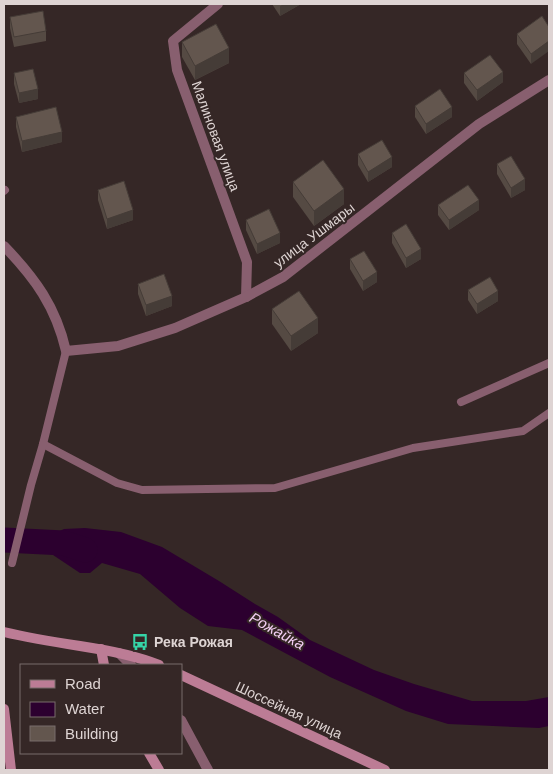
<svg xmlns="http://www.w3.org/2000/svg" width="553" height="774" viewBox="0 0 553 774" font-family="Arial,sans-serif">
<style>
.water{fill:#2c002f}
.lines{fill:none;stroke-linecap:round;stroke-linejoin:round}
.river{stroke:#2c002f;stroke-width:25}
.lane{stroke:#885f6f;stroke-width:8}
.street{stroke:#885f6f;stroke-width:10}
.secondary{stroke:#bc7c95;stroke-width:10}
.wall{fill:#554a43}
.shaded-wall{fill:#453c37}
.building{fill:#63564e;stroke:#453c37}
.labels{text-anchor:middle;stroke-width:4;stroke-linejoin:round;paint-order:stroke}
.street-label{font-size:14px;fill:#ded4d3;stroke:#352726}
.poi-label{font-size:14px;font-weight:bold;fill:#ded4d3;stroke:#352726;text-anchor:start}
.water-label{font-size:15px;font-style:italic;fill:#f4d0f5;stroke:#352726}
</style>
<rect width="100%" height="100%" fill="#352726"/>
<path class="water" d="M85,528l36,4 41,15 57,34 36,23 23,13 32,23 64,30 40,14 58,17h54l23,-4v29l-10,2 -91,-4 -42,-13 -76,-34 -88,-47 -34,-4 -28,-18 -40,-34 -38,-11 -12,10h-10l-27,-18 -2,-20 13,-6z"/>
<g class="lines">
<path class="river" d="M4,540l60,3 21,7"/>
<g class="lane">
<path d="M4,191l1,-1"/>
<path d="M461,402l88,-39"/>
<path d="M43,444l74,39 25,7 133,-2 138,-40 110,-17 26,-18"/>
<path d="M12,563l19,-78 12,-41 23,-93"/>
</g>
<g class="street">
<path d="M218,4l-45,37 4,29 70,192 -1,35"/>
<path d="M4,246c31,32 52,61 62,105l52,-5 57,-18 71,-31 37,-20 196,-153 70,-44"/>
<path d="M119,653l12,12"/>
<path d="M181,720l27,50"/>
</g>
<g class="secondary">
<path d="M4,632c25,6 50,10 76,14 27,4 54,9 79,19"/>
<path d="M101,649l3,16"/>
<path d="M181,675l204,95"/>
<path d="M4,709l7,61"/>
<path d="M149,753l10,17"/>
</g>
</g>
<g class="wall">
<path d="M272,4h29l-21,12z"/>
<path d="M542,16l-11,48 -14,-20v-10z"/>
<path d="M10,17l36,14v10l-32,6 -4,-19z"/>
<path d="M182,42l47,21 -34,17 -13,-23z"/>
<path d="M14,73l24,26 -19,4 -5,-19z"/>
<path d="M464,73l39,9 -26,19 -13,-18z"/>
<path d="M415,106l37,11 -26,17 -11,-17z"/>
<path d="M16,117l46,25 -40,10 -6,-25z"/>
<path d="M358,154l34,13 -24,15 -10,-17z"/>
<path d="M497,164l28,26 -14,8 -14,-24z"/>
<path d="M293,182l51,22 -30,22 -21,-29z"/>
<path d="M98,190l35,30 -26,9 -9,-29z"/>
<path d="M438,205l41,5 -30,20 -11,-15z"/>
<path d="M246,220l34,23 -23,11 -11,-24z"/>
<path d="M392,233l29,26 -15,9 -14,-25z"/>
<path d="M350,259l27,23 -14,9 -13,-22z"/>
<path d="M138,284l34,22 -26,10 -8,-22z"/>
<path d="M468,290l30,11 -21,13 -9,-14z"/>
<path d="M272,309l46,24 -27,18 -19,-27z"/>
</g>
<g class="shaded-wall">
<path d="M284,4h17l-21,12v-10z"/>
<path d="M549,41v10l-18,13v-10z"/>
<path d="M229,48v15l-34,17v-14z"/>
<path d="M503,72v10l-26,19v-11z"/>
<path d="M38,89v10l-19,4v-10z"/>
<path d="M452,107v10l-26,17v-10z"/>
<path d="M62,132v10l-40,10v-11z"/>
<path d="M392,157v10l-24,15v-10z"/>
<path d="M525,179v11l-14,8v-10z"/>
<path d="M344,189v15l-30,22v-15z"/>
<path d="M479,200v10l-30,20v-10z"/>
<path d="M133,210v10l-26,9v-10z"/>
<path d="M280,233v10l-23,11v-10z"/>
<path d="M421,249v10l-15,9v-10z"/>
<path d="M377,272v10l-14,9v-10z"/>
<path d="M498,291v10l-21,13v-10z"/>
<path d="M172,296v10l-26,10v-11z"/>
<path d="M318,318v15l-27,18v-15z"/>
</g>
<g class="building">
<path d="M43,11l3,20 -32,6 -4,-20z"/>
<path d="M542,16l7,11v14l-18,13 -14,-20z"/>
<path d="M216,24l13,24 -34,18 -13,-24z"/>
<path d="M490,55l13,17 -26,18 -13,-17z"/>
<path d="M33,69l5,20 -19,4 -5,-20z"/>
<path d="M440,89l12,18 -26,17 -11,-18z"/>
<path d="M56,107l6,25 -40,9 -6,-24z"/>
<path d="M382,140l10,17 -24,15 -10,-18z"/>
<path d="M511,156l14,23 -14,9 -14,-24z"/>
<path d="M323,160l21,29 -30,22 -21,-29z"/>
<path d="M124,181l9,29 -26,9 -9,-29z"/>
<path d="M468,185l11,15 -30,20 -11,-15z"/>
<path d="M269,209l11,24 -23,11 -11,-24z"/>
<path d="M406,224l15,25 -15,9 -14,-25z"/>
<path d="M364,251l13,21 -14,9 -13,-22z"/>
<path d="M164,274l8,22 -26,9 -8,-21z"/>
<path d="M490,277l8,14 -21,13 -9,-14z"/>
<path d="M299,291l19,27 -27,18 -19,-27z"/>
</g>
<defs>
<g id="bus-bare" transform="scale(1.35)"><path d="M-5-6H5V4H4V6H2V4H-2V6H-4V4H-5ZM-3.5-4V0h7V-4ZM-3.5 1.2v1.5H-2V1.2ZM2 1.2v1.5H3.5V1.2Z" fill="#35d4a7" stroke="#352726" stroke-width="2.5" paint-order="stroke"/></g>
</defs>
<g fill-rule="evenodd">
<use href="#bus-bare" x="140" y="642"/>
</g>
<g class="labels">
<g class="street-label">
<text transform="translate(216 136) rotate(70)" y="5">Малиновая улица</text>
<text transform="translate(314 235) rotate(-37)" y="5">улица Ушмары</text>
<text transform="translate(289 710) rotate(25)" y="5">Шоссейная улица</text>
</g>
<g class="poi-label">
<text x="154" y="647">Река Рожая</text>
</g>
<g class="water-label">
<text transform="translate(277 631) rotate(29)" y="5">Рожайка</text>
</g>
</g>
<rect width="553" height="774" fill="none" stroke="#ded4d3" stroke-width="10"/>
<rect x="20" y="664" width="162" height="90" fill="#352726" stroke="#796c6b"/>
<rect x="30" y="680" width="25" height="8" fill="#bc7c95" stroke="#796c6b"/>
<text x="65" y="689" font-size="15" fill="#ded4d3">Road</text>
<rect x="30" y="702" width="25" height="15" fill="#2c002f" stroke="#796c6b"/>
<text x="65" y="714" font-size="15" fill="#ded4d3">Water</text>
<rect x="30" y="726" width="25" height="15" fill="#63564e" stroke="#796c6b"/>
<text x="65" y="739" font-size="15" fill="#ded4d3">Building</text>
</svg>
